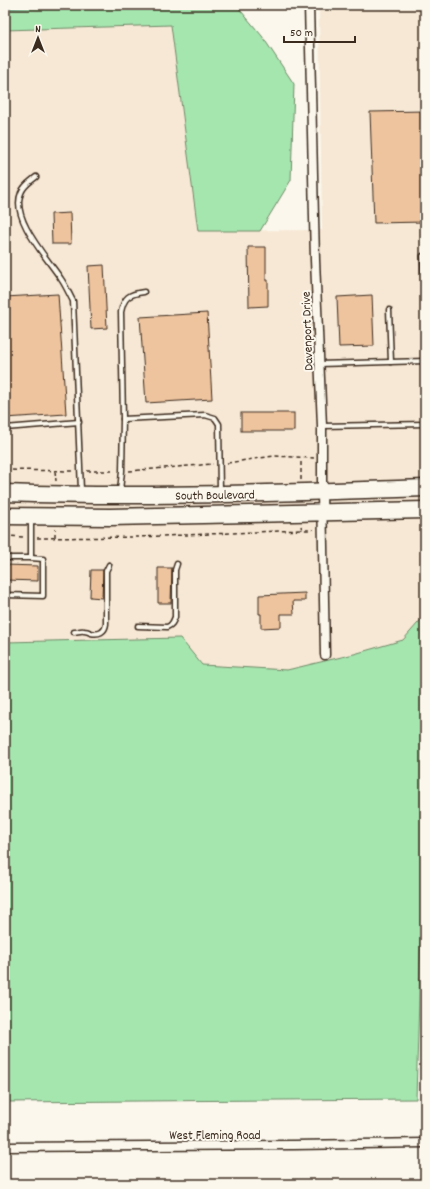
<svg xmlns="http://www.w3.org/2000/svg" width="430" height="1189" viewBox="0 0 430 1189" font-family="Dekko,sans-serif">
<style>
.built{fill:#f7e8d5}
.green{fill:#a5e6af;stroke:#708866}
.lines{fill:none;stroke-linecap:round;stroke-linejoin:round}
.stream{stroke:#6a8597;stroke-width:3}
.building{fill:#eec49e;stroke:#3b2a1e}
.lane-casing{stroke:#3b2a1e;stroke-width:7}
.street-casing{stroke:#3b2a1e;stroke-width:11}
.highway-casing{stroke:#3b2a1e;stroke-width:19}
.path{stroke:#3b2a1e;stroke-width:1.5;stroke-dasharray:4 3;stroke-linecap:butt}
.lane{stroke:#fbf7ec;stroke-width:4}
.street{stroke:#fbf7ec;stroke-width:8}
.highway{stroke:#fbf7ec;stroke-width:16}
.labels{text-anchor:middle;stroke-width:4;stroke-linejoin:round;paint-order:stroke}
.street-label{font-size:13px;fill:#3b2a1e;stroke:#fbf7ec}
</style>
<rect width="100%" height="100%" fill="#fbf7ec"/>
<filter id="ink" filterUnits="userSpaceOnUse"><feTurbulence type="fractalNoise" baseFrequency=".025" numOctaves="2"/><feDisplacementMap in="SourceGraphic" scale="8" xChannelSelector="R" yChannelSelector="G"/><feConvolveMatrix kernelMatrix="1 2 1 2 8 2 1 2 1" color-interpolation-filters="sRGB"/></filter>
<g filter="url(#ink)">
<path class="built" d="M425,8v607l-22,25 -49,14 -67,16 -85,-5 -22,-27 -175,4v-612l166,-5 27,206 124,-1 -3,-219z"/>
<g class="green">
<path d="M5,5h231l26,31 32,48 -3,96 -31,51h-62l-27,-206 -166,5z"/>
<path d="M425,615v181l-9,303 -411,3v-460l175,-4 22,27 85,5 67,-16 49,-14z"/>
</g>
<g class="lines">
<path class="stream" d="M5,7l72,-2"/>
</g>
<g class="building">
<path d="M425,111v111l-51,1 -4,-111z"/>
<path d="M70,213l1,31h-19l-1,-30z"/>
<path d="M248,247h18v33h2v26l-19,1z"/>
<path d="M104,265l3,63 -16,1 -3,-63z"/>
<path d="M58,294l8,120 -61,4v-121z"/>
<path d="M372,295l2,51 -35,1 -2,-50z"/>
<path d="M207,313l5,86 -66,4 -6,-86z"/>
<rect x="241" y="413" width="53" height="18"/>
<path d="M5,565l33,1v15l-33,-1z"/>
<path d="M158,568h14l-1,35h-13z"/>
<path d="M91,570h12l-1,28 -12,-1z"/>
<path d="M305,593v8h-12l1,13h-13v13l-20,1v-14h-2v-19z"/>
</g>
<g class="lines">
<g class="lane-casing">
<g id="lane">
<path d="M36,177c-6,5 -12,8 -15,16 -11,25 27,66 40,86 5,7 8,15 12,22l8,189"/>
<path d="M423,256l2,40"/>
<path d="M389,310l2,52"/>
<path d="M319,364l106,-3"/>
<path d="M123,419l-2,-107c3,-15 8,-18 23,-20"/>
<path d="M322,426l103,-2"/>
<path d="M5,428l74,-6"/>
<path d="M120,491l2,-20 1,-52 82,-4 10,3 4,6 1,67"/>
<path d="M5,558h26v-38"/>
<path d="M5,595l38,1v-37l-12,-1"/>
<path d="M138,626l29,1c5,-2 6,-5 8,-10v-47l2,-6"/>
<path d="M74,632c3,0 7,-2 10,-1 2,0 5,1 7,2 8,2 14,-1 15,-9v-53l3,-6"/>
</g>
</g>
<g class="street-casing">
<g id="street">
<path d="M309,5l6,255 7,166v66l3,163"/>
<path d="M5,1147l289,-2 131,-2"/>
</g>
</g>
<g class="highway-casing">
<g id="highway">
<path d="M5,493c140,5 280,0 420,-5"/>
<path d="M5,516l105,1 315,-7"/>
</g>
</g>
<g class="path">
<path d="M227,463l47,-7 40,2"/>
<path d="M5,470l68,1"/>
<path d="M55,471l1,10"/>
<path d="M87,471h28"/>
<path d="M129,471l84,-7"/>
<path d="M301,480v-22"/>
<path d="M301,526l1,4h11"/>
<path d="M5,536l20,1"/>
<path d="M55,537v-8"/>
<path d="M37,538l102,-1 163,-7"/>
</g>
<use href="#lane" class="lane"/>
<use href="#street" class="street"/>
<use href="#highway" class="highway"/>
</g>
</g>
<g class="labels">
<g class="street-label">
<text transform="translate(306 331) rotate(-92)" y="5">Davenport Drive</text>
<text transform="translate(215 494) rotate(-1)" y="5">South Boulevard</text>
<text x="215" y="1139">West Fleming Road</text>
</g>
</g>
<rect width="430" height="1189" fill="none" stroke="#fbf7ec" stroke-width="20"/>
<rect x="10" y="10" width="410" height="1169" fill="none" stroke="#3b2a1e" stroke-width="1.5" filter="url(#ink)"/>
<g transform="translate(38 38)" stroke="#fbf7ec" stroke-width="3" paint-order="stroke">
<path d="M0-3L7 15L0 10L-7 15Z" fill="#3b2a1e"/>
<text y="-6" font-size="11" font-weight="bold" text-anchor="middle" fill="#3b2a1e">N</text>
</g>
<path d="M284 36v6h71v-6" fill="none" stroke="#3b2a1e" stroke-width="2"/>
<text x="290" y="36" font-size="12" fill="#3b2a1e" stroke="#fbf7ec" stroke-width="3" paint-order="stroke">50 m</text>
</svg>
